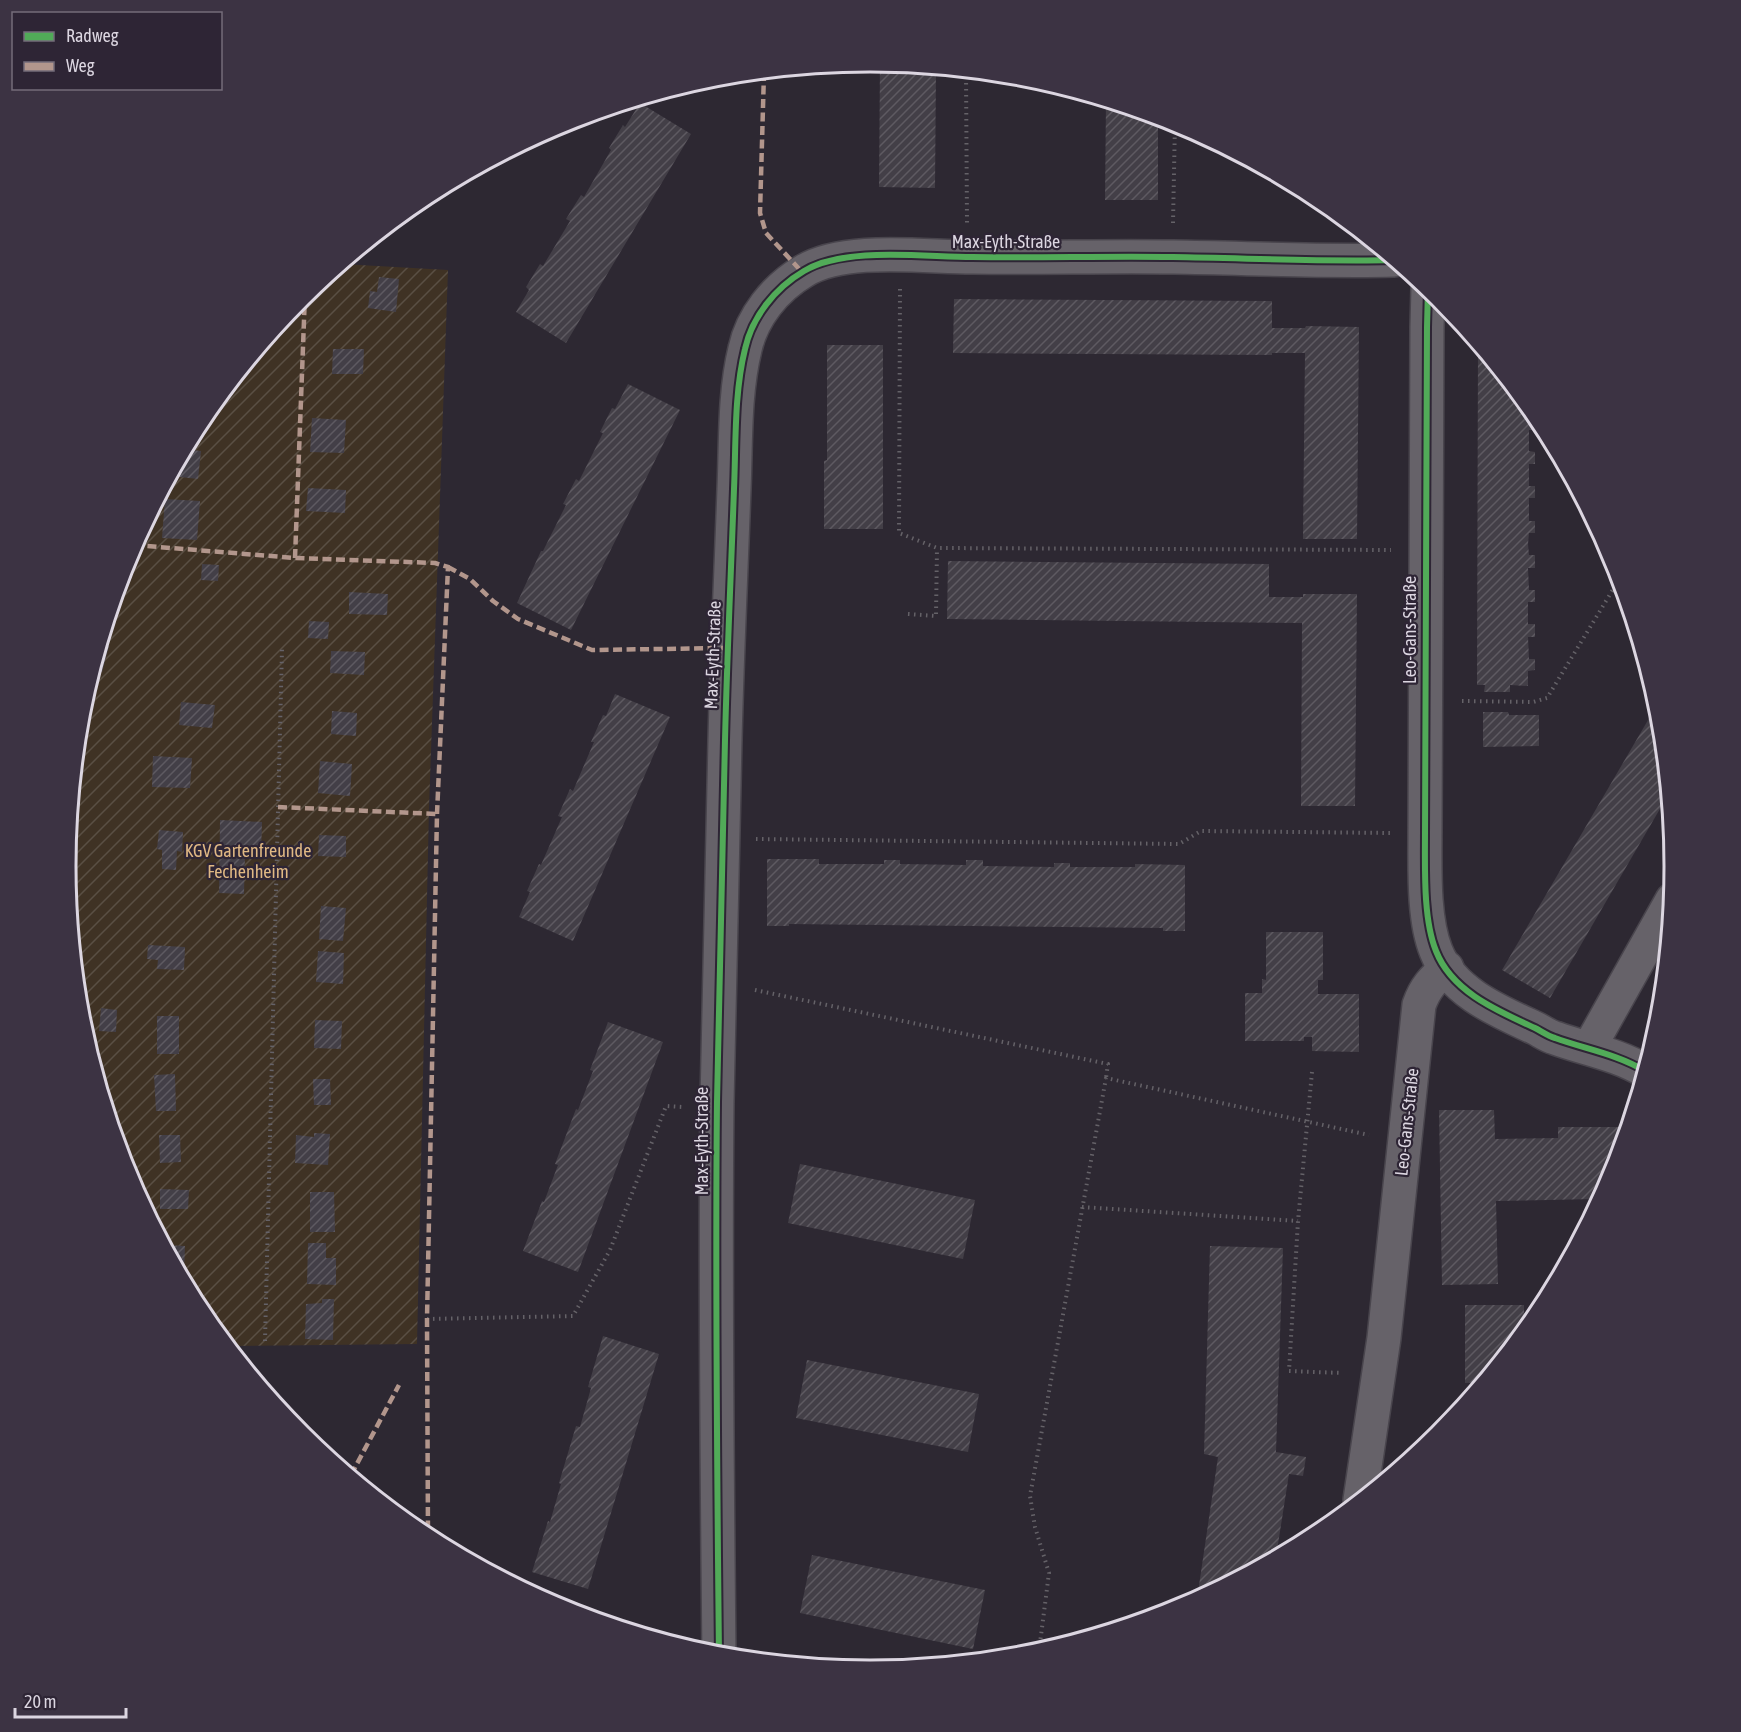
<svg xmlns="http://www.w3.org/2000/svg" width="1741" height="1732" viewBox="0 0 1741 1732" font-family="'Asap Condensed',sans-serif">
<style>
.garden{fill:url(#garden-furrows)}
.building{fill:url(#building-hatch)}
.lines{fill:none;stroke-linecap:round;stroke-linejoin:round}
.minor-casing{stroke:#49454d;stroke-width:36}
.path{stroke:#656268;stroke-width:4;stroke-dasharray:1.5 4.5;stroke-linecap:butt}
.minor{stroke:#666269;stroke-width:33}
.quiet{stroke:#b2968c;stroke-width:4.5;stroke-dasharray:9 4.5;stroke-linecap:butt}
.cycleway-casing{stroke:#2e2535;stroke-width:10}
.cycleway{stroke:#51ab58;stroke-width:6}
.labels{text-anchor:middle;stroke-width:4.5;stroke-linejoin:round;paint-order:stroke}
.street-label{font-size:18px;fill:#dcd6e1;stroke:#2e2535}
.park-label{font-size:18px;fill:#e0b884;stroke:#2e2535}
.rim{fill:none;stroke:#dcd6e1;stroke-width:3}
</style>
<defs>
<pattern id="garden-furrows" width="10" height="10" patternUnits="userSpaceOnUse" patternTransform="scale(1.5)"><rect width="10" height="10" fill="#3f3224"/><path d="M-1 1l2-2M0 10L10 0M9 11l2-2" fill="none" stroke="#5a4f44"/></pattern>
<pattern id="building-hatch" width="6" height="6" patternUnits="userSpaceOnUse" patternTransform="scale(1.5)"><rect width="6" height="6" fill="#433f47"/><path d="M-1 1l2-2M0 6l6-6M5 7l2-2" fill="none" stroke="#5e5a61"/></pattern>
</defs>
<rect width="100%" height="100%" fill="#2d2832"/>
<path class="garden" d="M342,264l106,6 -19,538 -12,536 -188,2 -28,-33 -74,-139 -46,-151 -15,-157 16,-157 45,-151 19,-35h4l1,-9 51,-95 100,-122z"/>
<g class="building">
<path d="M880,62l56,6 -1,120 -56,-1z"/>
<path d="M1106,101l52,16v83h-53z"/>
<path d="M640,103l51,31 -125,209 -50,-31 13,-22 -3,-3 14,-23 3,2 27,-45 -4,-2 15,-24 3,2 27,-47 -2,-2 14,-23 2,2z"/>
<path d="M1308,192l10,5 5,5h-15z"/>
<path d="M379,277l20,2 -3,33 -28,-4 2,-17 7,1z"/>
<path d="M954,299l318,2v27h33l1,-2 53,1 -2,212h-54l2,-186h-33v2l-319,-2z"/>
<path d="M827,345h56v184h-59v-68l3,-1z"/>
<path d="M1478,345l51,61v11h6l1,13h-7v21l6,1v12h-6v22h6v12h-6v23h6v12h-6l-1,11 1,11h6v13h-7l1,22h6v12h-7v22h7v13h-7l1,22h6v11l-7,1v15l-18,-1v7h-26l1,-7h-8z"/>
<path d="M333,349h31l-1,25h-31z"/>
<path d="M628,384l52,26 -109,220 -54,-27 24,-52h2l23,-46 -3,-1 13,-25 3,2 24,-48 -3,-1 12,-24 3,1z"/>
<path d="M312,418l34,2 -2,33 -34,-1z"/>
<path d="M185,449l16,2 -3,28 -27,-3z"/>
<path d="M308,488l38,2 -1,23 -39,-2z"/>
<path d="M165,499l35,2 -3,39 -35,-2z"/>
<path d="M948,561l321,3v33h34v-3h54l-2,212h-54l1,-183 -355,-4z"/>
<path d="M202,564l17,1 -1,16 -17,-1z"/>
<path d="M349,592l39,2 -1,21 -38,-1z"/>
<path d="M309,621l20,1 -1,17 -20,-1z"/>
<path d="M101,644l8,2 -7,26 -9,-2z"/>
<path d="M331,651l34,1 -1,23 -34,-2z"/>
<path d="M615,694l55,23 -97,224 -54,-24 11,-25 -3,-1 12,-27 2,1 21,-48 -4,-1 12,-27 3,2 21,-49h-3l12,-27 3,1z"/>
<path d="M181,702l34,3 -3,23 -33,-3z"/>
<path d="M1658,703l10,92 -118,203 -48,-28z"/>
<path d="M332,711l25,2 -1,23 -25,-2z"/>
<path d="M1483,712h25l1,3h30v31l-56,1z"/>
<path d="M153,756l39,2 -2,30 -38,-1z"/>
<path d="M320,761l32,3 -2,32 -32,-3z"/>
<path d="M220,820l42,2 -1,33 -16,-1 -1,40 -25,-1z"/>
<path d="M159,830l24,2 -1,20 -5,-1 -1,19 -14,-1v-19l-5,-1z"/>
<path d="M319,835l27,1v21l-28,-1z"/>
<path d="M767,859h52v5h65v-4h16v4l66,1v-5h17v6l71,1v-4h16v4h65v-3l50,1v66h-22v-3l-374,-4v2h-22z"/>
<path d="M321,906l25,2 -3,33 -24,-2z"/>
<path d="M1266,932h57v48h-5v14h41v58l-47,-1v-14h-8v4h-59v-48h17v-14l4,1z"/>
<path d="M148,945l37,2 -1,23 -27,-1 1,-9 -11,-1z"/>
<path d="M318,951l26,2 -1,31 -27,-2z"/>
<path d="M101,1008l16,2 -1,22 -17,-1z"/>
<rect x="157" y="1016" width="22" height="38"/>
<path d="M315,1020l27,1 -1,28 -27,-1z"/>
<path d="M608,1022l55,20 -85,230 -55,-21 19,-50 2,1 14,-37 -3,-1 21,-55 2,1 15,-39 -3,-1z"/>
<path d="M175,1074l1,37h-20l-2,-36z"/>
<path d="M313,1079h17l1,26h-17z"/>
<path d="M1439,1110h55l1,29 63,-1v-11h70l-14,47 -18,34v-9l-100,2 2,83 -56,1z"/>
<path d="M314,1133l16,1 -2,31 -33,-2 1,-28 18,2z"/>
<path d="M159,1135h21l1,27 -21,1z"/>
<path d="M800,1164l175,36 -12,59 -175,-36z"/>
<path d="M160,1189l29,1 -1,19h-28z"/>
<path d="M310,1192h24l1,40h-25z"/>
<path d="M308,1243h18v15h10v27l-29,-1z"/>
<path d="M165,1245l20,1 -1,27h-4z"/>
<path d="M1210,1246l73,2 -7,204 30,5 -3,19 -14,-2 -13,83 -79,42 21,-142 -14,-3z"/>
<path d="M322,1299h12l-1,41 -28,-1 1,-35 16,-1z"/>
<path d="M1465,1305h59v27l-42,50 -17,1z"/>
<path d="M603,1336l56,18 -71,235 -56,-17 16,-51 2,1 11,-38 -2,-1 17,-57 4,1 11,-39 -3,-1z"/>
<path d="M807,1360l172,34 -11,58 -172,-34z"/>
<path d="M812,1555l173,35 -12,59 -173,-36z"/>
</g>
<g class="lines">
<g class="minor-casing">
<g id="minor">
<path d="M1428,288l-1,39 -2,506c0,35 -2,86 11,118 16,41 62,60 99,77 6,3 13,8 20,10 30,11 62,16 90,33"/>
<path d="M1589,1048l83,-148"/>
<path d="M1360,1500l24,-162 35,-333c6,-17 14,-26 28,-37"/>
<path d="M719,1656c-2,-185 -4,-369 -2,-554 2,-120 5,-241 8,-362 2,-83 6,-167 9,-251 2,-46 0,-95 11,-140 7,-32 30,-61 59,-78 41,-25 120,-14 168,-14 67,1 134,-1 201,0 74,1 148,5 221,3"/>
</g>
</g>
<g class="path">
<path d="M966,71l1,152"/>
<path d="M1173,223l2,-101"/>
<path d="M900,289l-1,244 38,15 454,2"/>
<path d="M908,614l28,2 1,-68"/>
<path d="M1462,701l71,1 14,-4 73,-120"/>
<path d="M756,839l423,5 22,-13 189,2"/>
<path d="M755,990l353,74 -2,14"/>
<path d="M1312,1072l-14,149 -9,150 53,2"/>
<path d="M1082,1207l216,14"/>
<path d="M427,1319l146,-3 37,-66 56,-144 17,1"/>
<path d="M265,1341l17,-692"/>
<path d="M1039,1651l10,-78 -14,-46 -5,-31 76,-418 263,57"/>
</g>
<use href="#minor" class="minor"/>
<g class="quiet">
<path d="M764,72l-4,141 6,20 36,39"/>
<path d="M134,545l161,13 140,5 13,4 -11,247 -10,505 1,218"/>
<path d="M295,558l10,-264"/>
<path d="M448,567l22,12 23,22 25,18 74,31 135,-2"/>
<path d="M278,807l159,7"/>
<path d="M351,1475l48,-90"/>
</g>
<g class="cycleway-casing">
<g id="cycleway">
<path d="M1428,288l-1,39 -2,506c0,35 -2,86 11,118 16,41 62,60 99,77 6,3 13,8 20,10 30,11 62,16 90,33"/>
<path d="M719,1656c-2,-185 -4,-369 -2,-554 2,-120 5,-241 8,-362 2,-83 6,-167 9,-251 2,-46 0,-95 11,-140 7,-32 30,-61 59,-78 41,-25 120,-14 168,-14 67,1 134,-1 201,0 74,1 148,5 221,3"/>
</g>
</g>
<use href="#cycleway" class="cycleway"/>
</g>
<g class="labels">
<g class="street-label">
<text x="1006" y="248">Max-Eyth-Straße</text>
<text transform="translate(1410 630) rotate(-90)" y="6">Leo-Gans-Straße</text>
<text transform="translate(713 655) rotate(-88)" y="6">Max-Eyth-Straße</text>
<text transform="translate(1407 1122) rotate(-84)" y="6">Leo-Gans-Straße</text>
<text transform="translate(702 1141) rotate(-90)" y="6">Max-Eyth-Straße</text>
</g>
<g class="park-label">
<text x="248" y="857">KGV Gartenfreunde<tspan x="248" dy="21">Fechenheim</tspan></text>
</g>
</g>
<path d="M0 0H1741V1732H0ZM76 866a794 794 0 1 1 1588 0a794 794 0 1 1-1588 0Z" fill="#3c3343" fill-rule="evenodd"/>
<path class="rim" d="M76 866a794 794 0 1 1 1588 0a794 794 0 1 1-1588 0Z"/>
<rect x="12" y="12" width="210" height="78" fill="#2e2535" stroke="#746c7a" stroke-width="1.5"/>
<rect x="24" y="32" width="30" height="9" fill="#51ab58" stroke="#746c7a" stroke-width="1.5"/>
<text x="66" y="42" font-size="18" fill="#dcd6e1">Radweg</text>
<rect x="24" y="62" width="30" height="9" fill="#b2968c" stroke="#746c7a" stroke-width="1.5"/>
<text x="66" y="72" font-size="18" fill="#dcd6e1">Weg</text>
<path d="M15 1708v9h111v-9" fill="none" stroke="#dcd6e1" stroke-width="3"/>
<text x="24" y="1708" font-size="18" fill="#dcd6e1" stroke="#2e2535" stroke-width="4.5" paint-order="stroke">20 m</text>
</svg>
